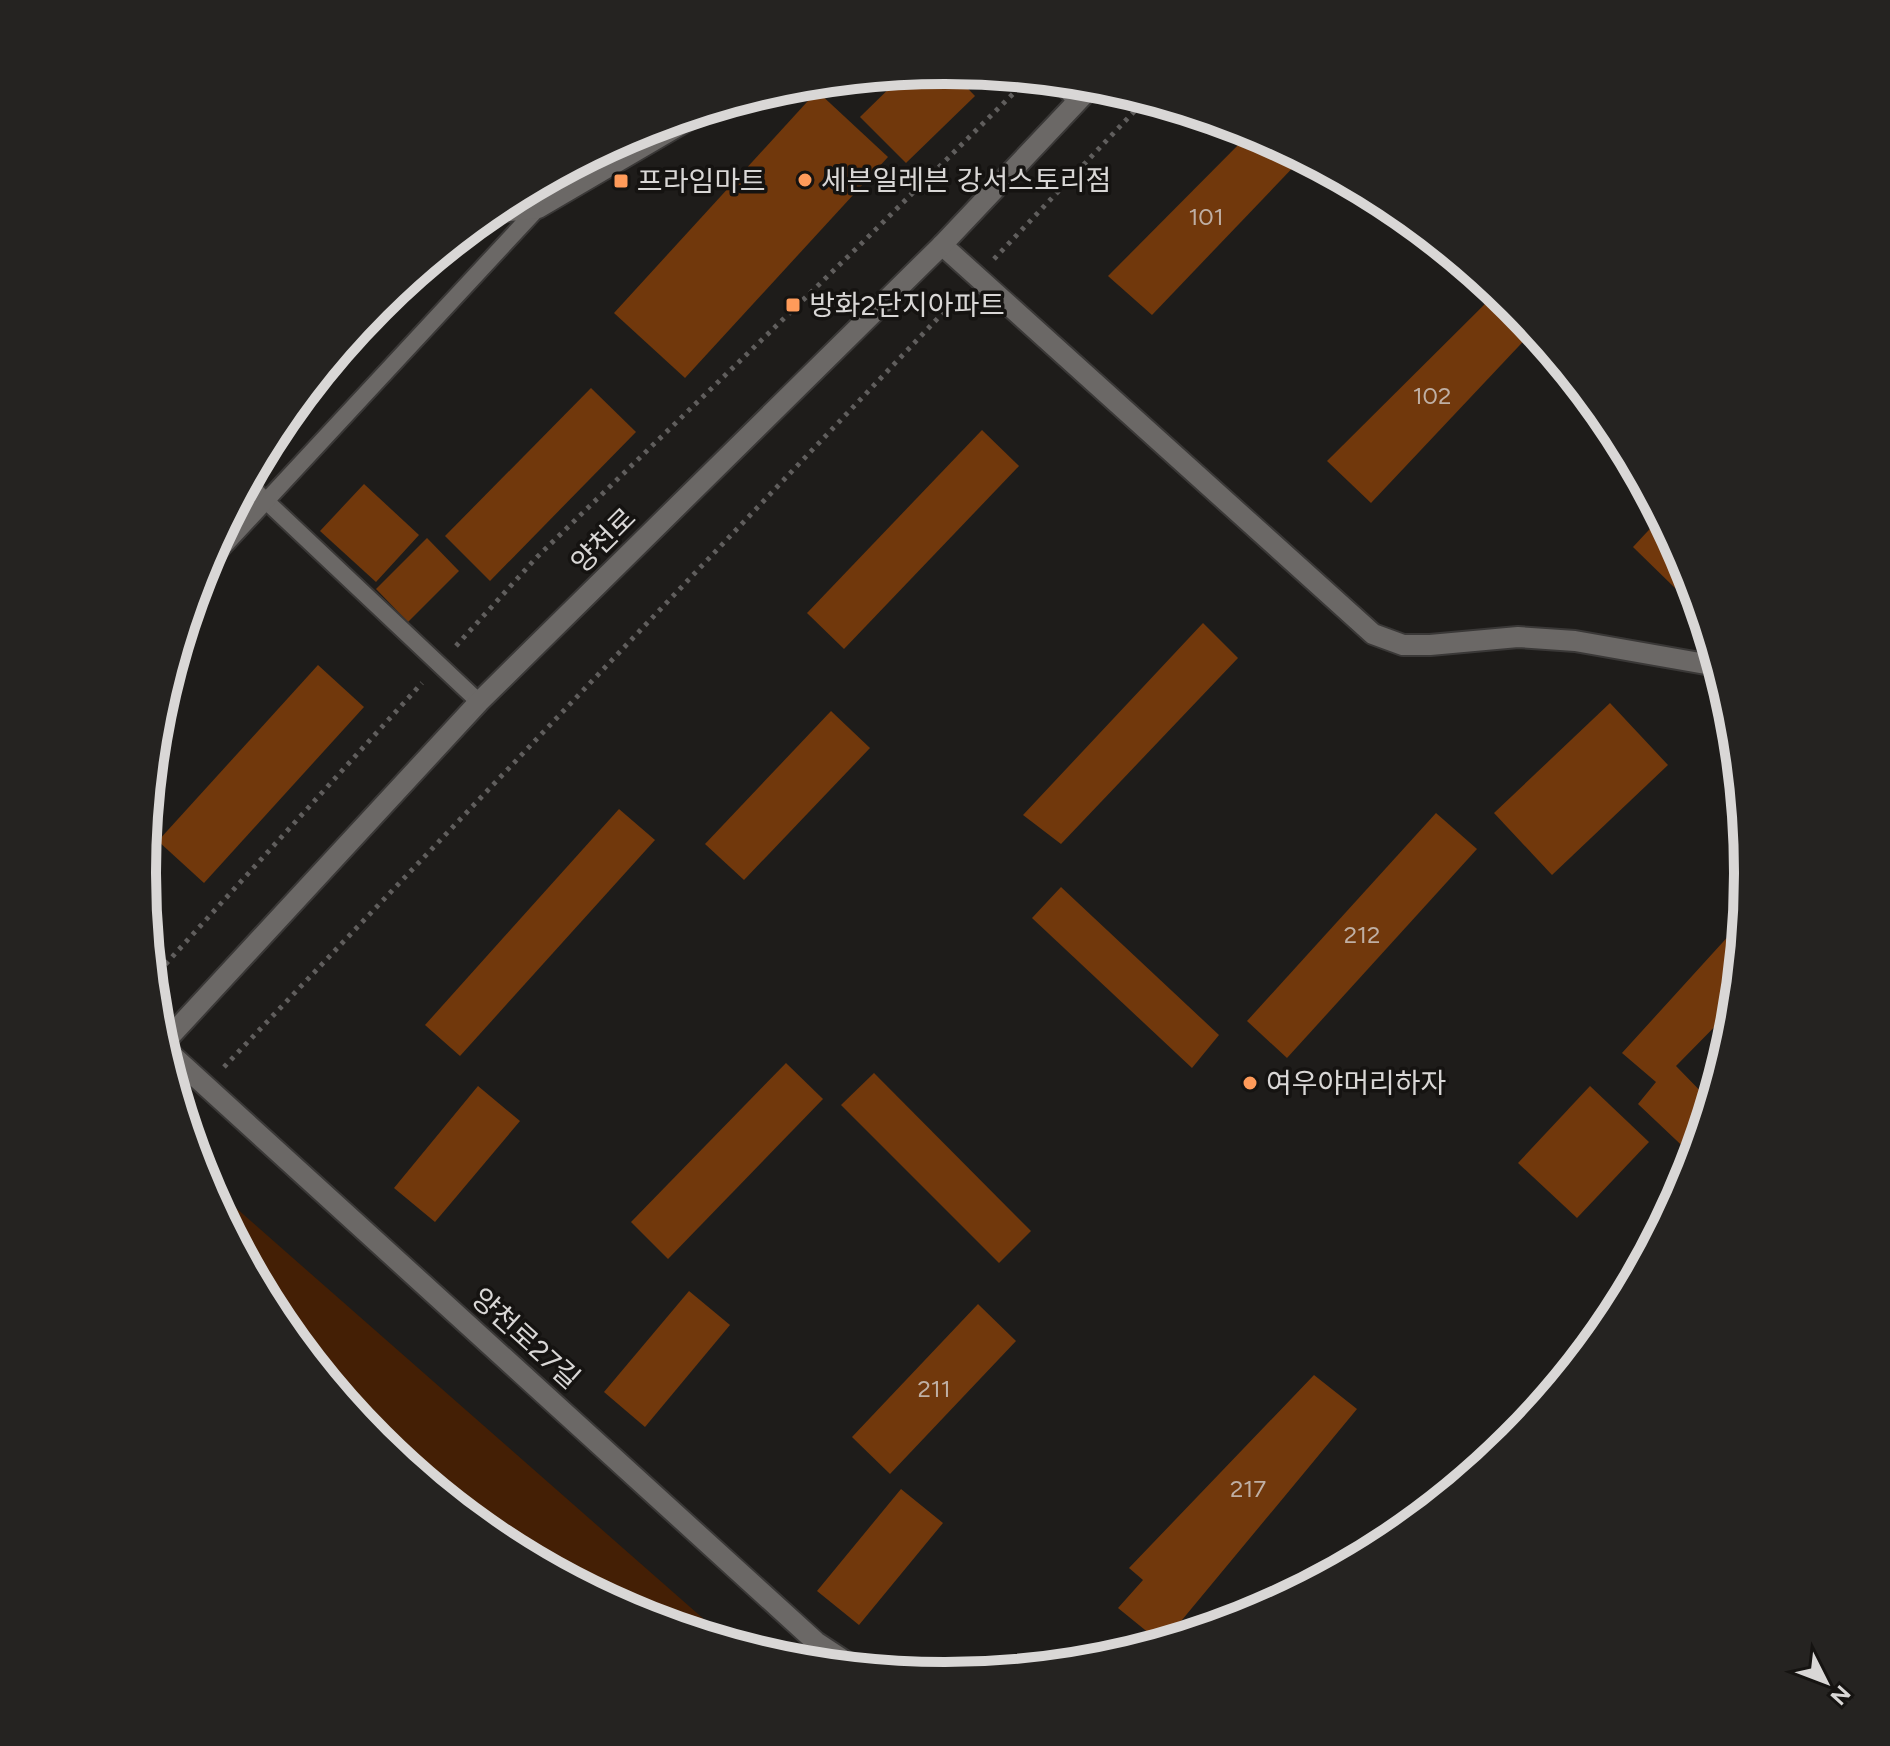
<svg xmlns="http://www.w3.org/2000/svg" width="1890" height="1746" viewBox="0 0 1890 1746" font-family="Figtree,'Noto Sans KR',sans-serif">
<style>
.green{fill:#441f05}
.building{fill:#71380c}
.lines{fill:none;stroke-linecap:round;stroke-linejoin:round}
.lane-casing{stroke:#3a3837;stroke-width:20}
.street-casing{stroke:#3a3837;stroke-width:24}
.secondary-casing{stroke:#3a3837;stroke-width:24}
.path{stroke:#605e5d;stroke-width:5;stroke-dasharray:4 6;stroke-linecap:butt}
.lane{stroke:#6b6866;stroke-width:16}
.street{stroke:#6b6866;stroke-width:20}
.secondary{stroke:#6b6866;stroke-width:20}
.poi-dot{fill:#ff9b5a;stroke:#151311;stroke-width:3}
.labels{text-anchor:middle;stroke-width:7;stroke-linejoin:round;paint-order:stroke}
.number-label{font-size:24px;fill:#bfafa4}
.poi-label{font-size:28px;fill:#d9d7d6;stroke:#151311;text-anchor:start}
.street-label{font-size:28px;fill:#d9d7d6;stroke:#151311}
.rim{fill:none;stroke:#d9d7d6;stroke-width:10}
</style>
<rect width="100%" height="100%" fill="#1e1c1a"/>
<path class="green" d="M203,1179l528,464 -94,-28 -138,-75 -122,-100 -100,-121z"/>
<g class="building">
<path d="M950,70l25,26 -69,67 -46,-46 44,-43z"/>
<path d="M817,91l71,66 -203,221 -71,-65z"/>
<path d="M1252,131l50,27 -150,157 -44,-39z"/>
<path d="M1497,292l16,14 21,24 -163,173 -44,-42z"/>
<path d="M591,388l45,44 -146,149 -45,-45z"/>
<path d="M982,430l37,36 -175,183 -37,-36z"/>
<path d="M364,484l55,51 -43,47 -56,-51z"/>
<path d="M1661,517l28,56 -14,15 -42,-41z"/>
<path d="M427,538l32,33 -51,51 -32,-33z"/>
<path d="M1203,623l35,35 -177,186 -38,-29z"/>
<path d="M318,665l46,42 -160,176 -46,-42z"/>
<path d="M1610,703l58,62 -116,110 -58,-62z"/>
<path d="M831,711l39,37 -126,132 -39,-36z"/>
<path d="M619,809l36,31 -195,216 -35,-31z"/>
<path d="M1436,813l41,36 -190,209 -40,-37z"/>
<path d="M1061,887l158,148 -27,33 -160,-150z"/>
<path d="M1743,920l-8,86 -59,60 35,36 -17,55 -56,-53 18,-22 -34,-29z"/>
<path d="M786,1063l37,36 -155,160 -37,-37z"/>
<path d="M874,1073l157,158 -32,32 -158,-158z"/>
<path d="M478,1086l42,35 -85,101 -41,-34z"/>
<path d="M1590,1086l59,56 -72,76 -59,-55z"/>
<path d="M689,1291l41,34 -85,102 -41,-35z"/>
<path d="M978,1304l38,37 -126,133 -38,-37z"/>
<path d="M1314,1375l43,34 -180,217 10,9 -49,15 12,-16 -32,-26 25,-28 -14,-12z"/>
<path d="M901,1489l42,34 -84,102 -42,-34z"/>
</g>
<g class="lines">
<g class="lane-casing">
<g id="lane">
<path d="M359,327l60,-56"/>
<path d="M247,483l232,219"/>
<path d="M202,570l336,-362"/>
</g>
</g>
<g class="street-casing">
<g id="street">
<path d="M1060,81l18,19"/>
<path d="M490,213l48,-5 164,-96"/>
<path d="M942,245l431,389 30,11h27l88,-8 57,4 142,25"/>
<path d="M163,1047l653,595 38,25"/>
</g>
</g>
<g class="secondary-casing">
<path id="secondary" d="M162,1045l317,-343 463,-457 151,-160"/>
</g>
<g class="path">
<path d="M994,259l152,-160"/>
<path d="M456,646l81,-89 325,-314 167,-165"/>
<path d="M152,979l270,-296"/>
<path d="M224,1067l736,-772"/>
</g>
<use href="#lane" class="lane"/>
<use href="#street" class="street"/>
<use href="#secondary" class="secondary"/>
</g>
<g class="poi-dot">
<circle cx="805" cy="180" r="8"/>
<rect x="613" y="173" width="16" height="16" rx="4"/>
<rect x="785" y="297" width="16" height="16" rx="4"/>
<circle cx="1250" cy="1083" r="8"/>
</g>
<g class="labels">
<g class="number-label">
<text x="1206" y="225">101</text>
<text x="1432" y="404">102</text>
<text x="1362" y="943">212</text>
<text x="934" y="1397">211</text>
<text x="1248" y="1497">217</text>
</g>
<g class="poi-label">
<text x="821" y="190">세븐일레븐 강서스토리점</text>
<text x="637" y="191">프라임마트</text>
<text x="809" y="315">방화2단지아파트</text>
<text x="1266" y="1093">여우야머리하자</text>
</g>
<g class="street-label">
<text transform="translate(603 540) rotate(-45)" y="10">양천로</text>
<text transform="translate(526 1338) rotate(42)" y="10">양천로27길</text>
</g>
</g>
<path d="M0 0H1890V1746H0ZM156 873a789 789 0 1 1 1578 0a789 789 0 1 1-1578 0Z" fill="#252321" fill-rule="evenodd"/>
<path class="rim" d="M156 873a789 789 0 1 1 1578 0a789 789 0 1 1-1578 0Z"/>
<g transform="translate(1826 1682) rotate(132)" stroke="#151311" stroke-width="6" paint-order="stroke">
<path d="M0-6L14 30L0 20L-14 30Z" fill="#d9d7d6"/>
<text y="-12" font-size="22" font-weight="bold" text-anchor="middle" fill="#d9d7d6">N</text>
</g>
</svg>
